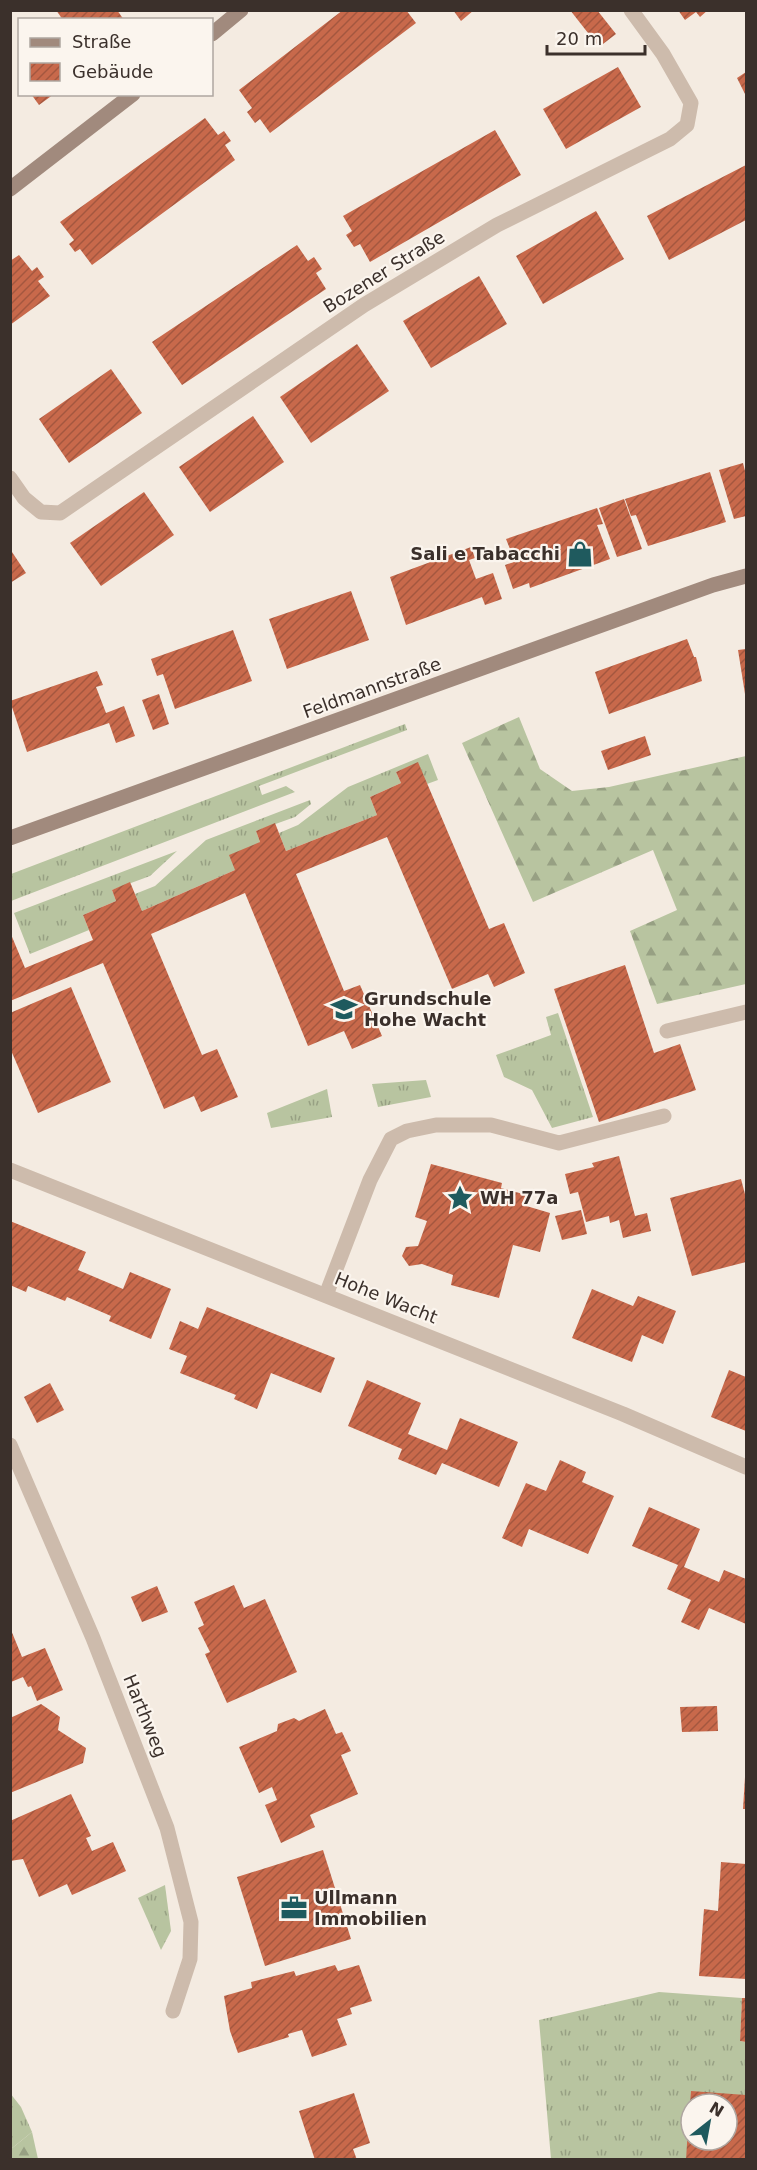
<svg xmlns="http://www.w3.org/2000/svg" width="757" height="2170" viewBox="0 0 757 2170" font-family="'DejaVu Sans',sans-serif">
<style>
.grass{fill:url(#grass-tufts);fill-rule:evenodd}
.forest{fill:url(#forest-firs)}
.building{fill:url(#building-hatch)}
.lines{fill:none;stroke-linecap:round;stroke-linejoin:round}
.lane{stroke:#cdbbac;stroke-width:15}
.street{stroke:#cdbbac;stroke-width:15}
.secondary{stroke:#a18a7d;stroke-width:15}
.labels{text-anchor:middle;stroke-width:4.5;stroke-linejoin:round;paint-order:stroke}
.street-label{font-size:18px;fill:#3b302b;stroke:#fbf5ee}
.poi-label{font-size:18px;font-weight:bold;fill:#3b302b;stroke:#fbf5ee;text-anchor:start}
</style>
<defs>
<pattern id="grass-tufts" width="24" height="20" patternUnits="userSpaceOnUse" patternTransform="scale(1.5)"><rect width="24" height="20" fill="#b8c4a0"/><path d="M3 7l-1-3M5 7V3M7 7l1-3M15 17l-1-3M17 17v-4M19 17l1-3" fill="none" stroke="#97a083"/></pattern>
<pattern id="forest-firs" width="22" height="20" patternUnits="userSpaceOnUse" patternTransform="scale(1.5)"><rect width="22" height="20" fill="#b8c4a0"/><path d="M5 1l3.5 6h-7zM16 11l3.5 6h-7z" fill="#97a083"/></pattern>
<pattern id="building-hatch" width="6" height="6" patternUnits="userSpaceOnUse" patternTransform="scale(1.5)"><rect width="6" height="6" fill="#c8694b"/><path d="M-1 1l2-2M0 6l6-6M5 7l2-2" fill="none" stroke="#a4573f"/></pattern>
</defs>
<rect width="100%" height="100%" fill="#f4ebe1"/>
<g class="grass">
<path d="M405,724l2,6 -148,56 3,9 24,-9 9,6 -284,109v-27z"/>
<path d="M428,754l10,26 -11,4 -9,-21 -22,9 5,11 -31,14 7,18 -91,36 -7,-18 19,-8 50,-38z"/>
<path d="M310,800l1,4 -16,13 -39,14 4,11 -25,28 -93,41 -7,-17 20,-8 51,-46z"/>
<path d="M177,851l-27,25 -38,14 4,11 -33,14 6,15 -59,24 -16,-41z"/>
<path d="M558,1013l35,104 -41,11 -20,-38 -28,-13 -8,-22 55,-20 -5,-18z"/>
<path d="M426,1080l5,17 -53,10 -6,-23z"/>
<path d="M327,1089l5,28 -61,11 -4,-15z"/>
<path d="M165,1885l6,46 -10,19 -23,-52z"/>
<path d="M659,1992l83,6 -2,43 6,1v117h-195l-12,-139zM691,2104h36v36h-36z"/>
<path d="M10,2093l11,14 11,25 -21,17z"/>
</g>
<g class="forest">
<path d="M519,717l21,52 32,22 37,-4 137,-31v228l-89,20 -27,-73 47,-21 -24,-60 -120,52 -71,-159z"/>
<path d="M32,2132l6,27h-27v-10z"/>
</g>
<g class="building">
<path d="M56,10h61l7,10h-61z"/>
<path d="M343,10h63l10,13 -146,110 -10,-14 -5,4 -8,-11 5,-4 -13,-18z"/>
<path d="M453,10h21l-13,11z"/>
<path d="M570,10h27l19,24 -17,13z"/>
<path d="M678,10h30l-8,7 -4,-5 -11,8z"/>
<path d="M618,67l23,40 -75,42 -23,-40z"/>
<path d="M746,72v24l-9,-18z"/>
<path d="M31,94h23l-15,11z"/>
<path d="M205,118l13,17 6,-4 7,10 -6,4 10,15 -143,105 -12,-16 -5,3 -6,-8 5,-4 -14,-18z"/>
<path d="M495,130l26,45 -151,87 -10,-18 -6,3 -8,-12 6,-4 -9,-15z"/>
<path d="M746,165v55l-77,40 -22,-44z"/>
<path d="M596,211l28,48 -81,45 -27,-48z"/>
<path d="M297,245l11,16 6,-4 8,12 -6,4 10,16 -144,96 -30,-43z"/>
<path d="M19,255l13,16 5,-4 7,10 -6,4 12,15 -40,29v-64z"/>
<path d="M479,276l28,48 -76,44 -28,-47z"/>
<path d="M357,344l32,47 -78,52 -31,-46z"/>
<path d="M111,369l31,44 -73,50 -30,-44z"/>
<path d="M253,416l31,46 -74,50 -31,-45z"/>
<path d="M743,463l3,12v41l-12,3 -15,-49z"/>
<path d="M710,472l16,50 -78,24 -12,-31 -5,1 -6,-17z"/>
<path d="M144,492l30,43 -73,51 -31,-43z"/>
<path d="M624,499l18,50 -25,8 -18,-49z"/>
<path d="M597,508l6,16 -6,1 13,34 -80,29 -1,-5 -16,6 -8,-24 15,-5 -3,-8 -5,2 -6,-15z"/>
<path d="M471,547l4,11 -6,2 7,19 17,-6 9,26 -17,6 -3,-8 -76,28 -16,-48z"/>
<path d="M10,549l16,24 -16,10z"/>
<path d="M351,591l18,49 -82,29 -18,-50z"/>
<path d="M233,630l19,51 -77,28 -12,-35 -6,2 -6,-17z"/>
<path d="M687,639l7,18h2l6,24 -93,33 -14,-42z"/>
<path d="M746,649v45h-1l-7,-44z"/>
<path d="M97,671l6,14 -7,2 10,26 18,-7 11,30 -19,7 -7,-20 -82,29 -17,-51z"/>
<path d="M159,694l10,30 -16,6 -11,-30z"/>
<path d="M645,736l6,19 -43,15 -7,-19z"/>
<path d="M418,762l71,167 15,-6 21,50 -31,14 -6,-13 -36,15 -65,-152 -91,37 48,117 16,-6 22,51 -30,13 -8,-18 -36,15 -63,-153 -94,41 51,121 15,-6 21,48 -37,15 -7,-16 -30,13 -61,-146 -93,38v-69l15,36 68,-28 -10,-25 33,-14 -4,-11 18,-8 12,29 93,-41 -6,-15 31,-13 -4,-11 19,-8 11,28 91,-36 -7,-18 31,-14 -5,-11z"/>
<path d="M625,965l29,88 26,-9 16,46 -97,32 -45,-133z"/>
<path d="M71,987l40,95 -73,31 -28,-65v-35z"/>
<path d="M619,1156l16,60 12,-3 4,18 -28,7 -4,-18 -9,3 -1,-7 -23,6 -8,-30 -8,2 -5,-20 29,-7 -2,-4z"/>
<path d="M431,1164l71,19 -1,5 26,7 -4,10 27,8 -10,39 -27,-7 -14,53 -48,-13 2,-10 -31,-11 -13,2 -7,-10 4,-9 12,-1 9,-25 -12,-4z"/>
<path d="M741,1179l5,19v64l-54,14 -22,-78z"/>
<path d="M581,1210l6,24 -25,6 -7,-24z"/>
<path d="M10,1221l76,31 -8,18 45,19 7,-17 41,17 -20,50 -42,-18 2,-5 -44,-19 -2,4 -37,-15 -2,6 -16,-7z"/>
<path d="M592,1289l41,17 5,-10 38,15 -13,33 -21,-9 -10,27 -60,-24z"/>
<path d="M207,1307l128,51 -14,35 -50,-20 -14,36 -23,-10 2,-4 -56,-22 7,-17 -18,-7 11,-28 18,8z"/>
<path d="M729,1370l17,7v54l-35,-14z"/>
<path d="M367,1380l54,23 -13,31 39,16 13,-32 58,24 -19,45 -57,-24 -6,12 -38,-16 4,-10 -54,-23z"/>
<path d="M50,1383l14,27 -27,13 -13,-26z"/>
<path d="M560,1460l26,12 -4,10 32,14 -26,58 -59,-25 -7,18 -20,-9 24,-55 20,8z"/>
<path d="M649,1507l51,22 -16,38 35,15 5,-12 22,9v45l-37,-16 -10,22 -18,-8 10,-22 -24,-11 11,-24 -46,-19z"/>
<path d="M234,1585l10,23 21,-9 32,73 -70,31 -22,-49 5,-2 -12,-24 6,-3 -10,-23z"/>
<path d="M157,1586l11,26 -26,10 -11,-25z"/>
<path d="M11,1630l11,27 23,-9 18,42 -26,11 -6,-15 -3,1 -5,-10 -12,5z"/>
<path d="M41,1704l19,13 -2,13 28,18 -3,15 -73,30v-75z"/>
<path d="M717,1706l1,25 -36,1 -2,-25z"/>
<path d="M325,1709l11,25 6,-2 9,19 -10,4 17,39 -48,21 5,12 -34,16 -16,-38 12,-5 -5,-13 -13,6 -20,-46 38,-16 1,-7 16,-6 5,3z"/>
<path d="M745,1777h1v32h-3z"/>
<path d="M71,1794l20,42 -5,2 6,13 21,-9 13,29 -54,24 -5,-11 -28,13 -16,-38 -13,2v-40z"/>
<path d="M323,1850l28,89 -86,27 -28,-89z"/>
<path d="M721,1862l25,2v115l-47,-3 5,-67 14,2z"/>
<path d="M335,1965l3,6 21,-6 13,36 -22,7 2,6 -15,5 10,26 -35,12 -10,-27 -14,4 1,3 -51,16 -8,-22 -6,-35 28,-8 -1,-6 43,-11 2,5z"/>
<path d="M742,1998h4v44l-6,-1z"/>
<path d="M691,2091l55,4v65h-60l3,-49h2v29h36v-36h-37z"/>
<path d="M354,2093l16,50 -17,6 4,11h-42l-16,-49z"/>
</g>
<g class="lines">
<g class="lane">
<path d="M667,1031l79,-19"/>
<path d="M326,1295l44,-115 21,-41 16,-8 29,-6h55l68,18 105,-27"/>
</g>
<g class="street">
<path d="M10,478l14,20 17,14 19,1 304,-208 133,-80 173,-86 17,-14 4,-22 -28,-49 -32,-44"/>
<path d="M10,1170l613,244 123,53"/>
<path d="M10,1445l83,193 74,190 24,94 -1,37 -17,52"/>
</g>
<g class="secondary">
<path d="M212,34l29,-24"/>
<path d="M10,189l123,-95"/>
<path d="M10,838l703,-253 33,-9"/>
</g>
</g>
<defs>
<g id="shop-bare" transform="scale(2.07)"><path d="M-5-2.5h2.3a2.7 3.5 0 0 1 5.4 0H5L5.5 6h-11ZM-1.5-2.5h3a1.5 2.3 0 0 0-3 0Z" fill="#1f5a5e" stroke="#fbf5ee" stroke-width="2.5" paint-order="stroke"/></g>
<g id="school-bare" transform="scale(2.07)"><path d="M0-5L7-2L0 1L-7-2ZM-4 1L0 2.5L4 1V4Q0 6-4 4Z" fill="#1f5a5e" stroke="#fbf5ee" stroke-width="2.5" paint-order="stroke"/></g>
<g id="sight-bare" transform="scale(2.07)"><path d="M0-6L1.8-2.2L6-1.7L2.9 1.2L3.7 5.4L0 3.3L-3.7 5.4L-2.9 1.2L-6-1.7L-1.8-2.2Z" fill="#1f5a5e" stroke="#fbf5ee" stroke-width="2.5" paint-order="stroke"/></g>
<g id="office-bare" transform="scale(2.07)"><path d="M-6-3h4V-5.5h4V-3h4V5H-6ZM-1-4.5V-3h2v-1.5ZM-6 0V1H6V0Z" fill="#1f5a5e" stroke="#fbf5ee" stroke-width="2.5" paint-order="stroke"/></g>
</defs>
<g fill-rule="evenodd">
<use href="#shop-bare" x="580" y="554"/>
<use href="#school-bare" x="344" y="1009"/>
<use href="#sight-bare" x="460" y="1198"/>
<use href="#office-bare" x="294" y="1908"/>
</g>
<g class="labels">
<g class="street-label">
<text transform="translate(384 272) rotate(-32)" y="6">Bozener Straße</text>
<text transform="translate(372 688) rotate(-20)" y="6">Feldmannstraße</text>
<text transform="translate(386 1298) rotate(22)" y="6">Hohe Wacht</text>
<text transform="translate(145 1716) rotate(68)" y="6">Harthweg</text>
</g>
<g class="poi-label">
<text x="560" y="560" text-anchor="end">Sali e Tabacchi</text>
<text x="364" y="1005">Grundschule<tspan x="364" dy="21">Hohe Wacht</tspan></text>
<text x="480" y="1204">WH 77a</text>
<text x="314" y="1904">Ullmann<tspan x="314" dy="21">Immobilien</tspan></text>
</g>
</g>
<rect width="757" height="2170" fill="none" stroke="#3b302b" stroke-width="24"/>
<rect x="18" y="18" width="195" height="78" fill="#fbf5ee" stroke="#aea6a0" stroke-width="1.5"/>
<rect x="30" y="38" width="30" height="9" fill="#a18a7d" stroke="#aea6a0" stroke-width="1.5"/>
<text x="72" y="48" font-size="18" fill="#3b302b">Straße</text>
<rect x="30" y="63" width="30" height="18" fill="url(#building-hatch)" stroke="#aea6a0" stroke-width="1.5"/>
<text x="72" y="78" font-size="18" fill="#3b302b">Gebäude</text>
<g transform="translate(709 2122) rotate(31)"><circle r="28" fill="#fbf5ee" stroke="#aea6a0" stroke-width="1.5"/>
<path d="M0-4.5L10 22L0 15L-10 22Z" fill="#1f5a5e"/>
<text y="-9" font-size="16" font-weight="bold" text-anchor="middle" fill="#3b302b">N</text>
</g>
<path d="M547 45v9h98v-9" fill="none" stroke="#3b302b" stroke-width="3"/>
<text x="556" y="45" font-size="18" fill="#3b302b" stroke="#fbf5ee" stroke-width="4.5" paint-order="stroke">20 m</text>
</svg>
